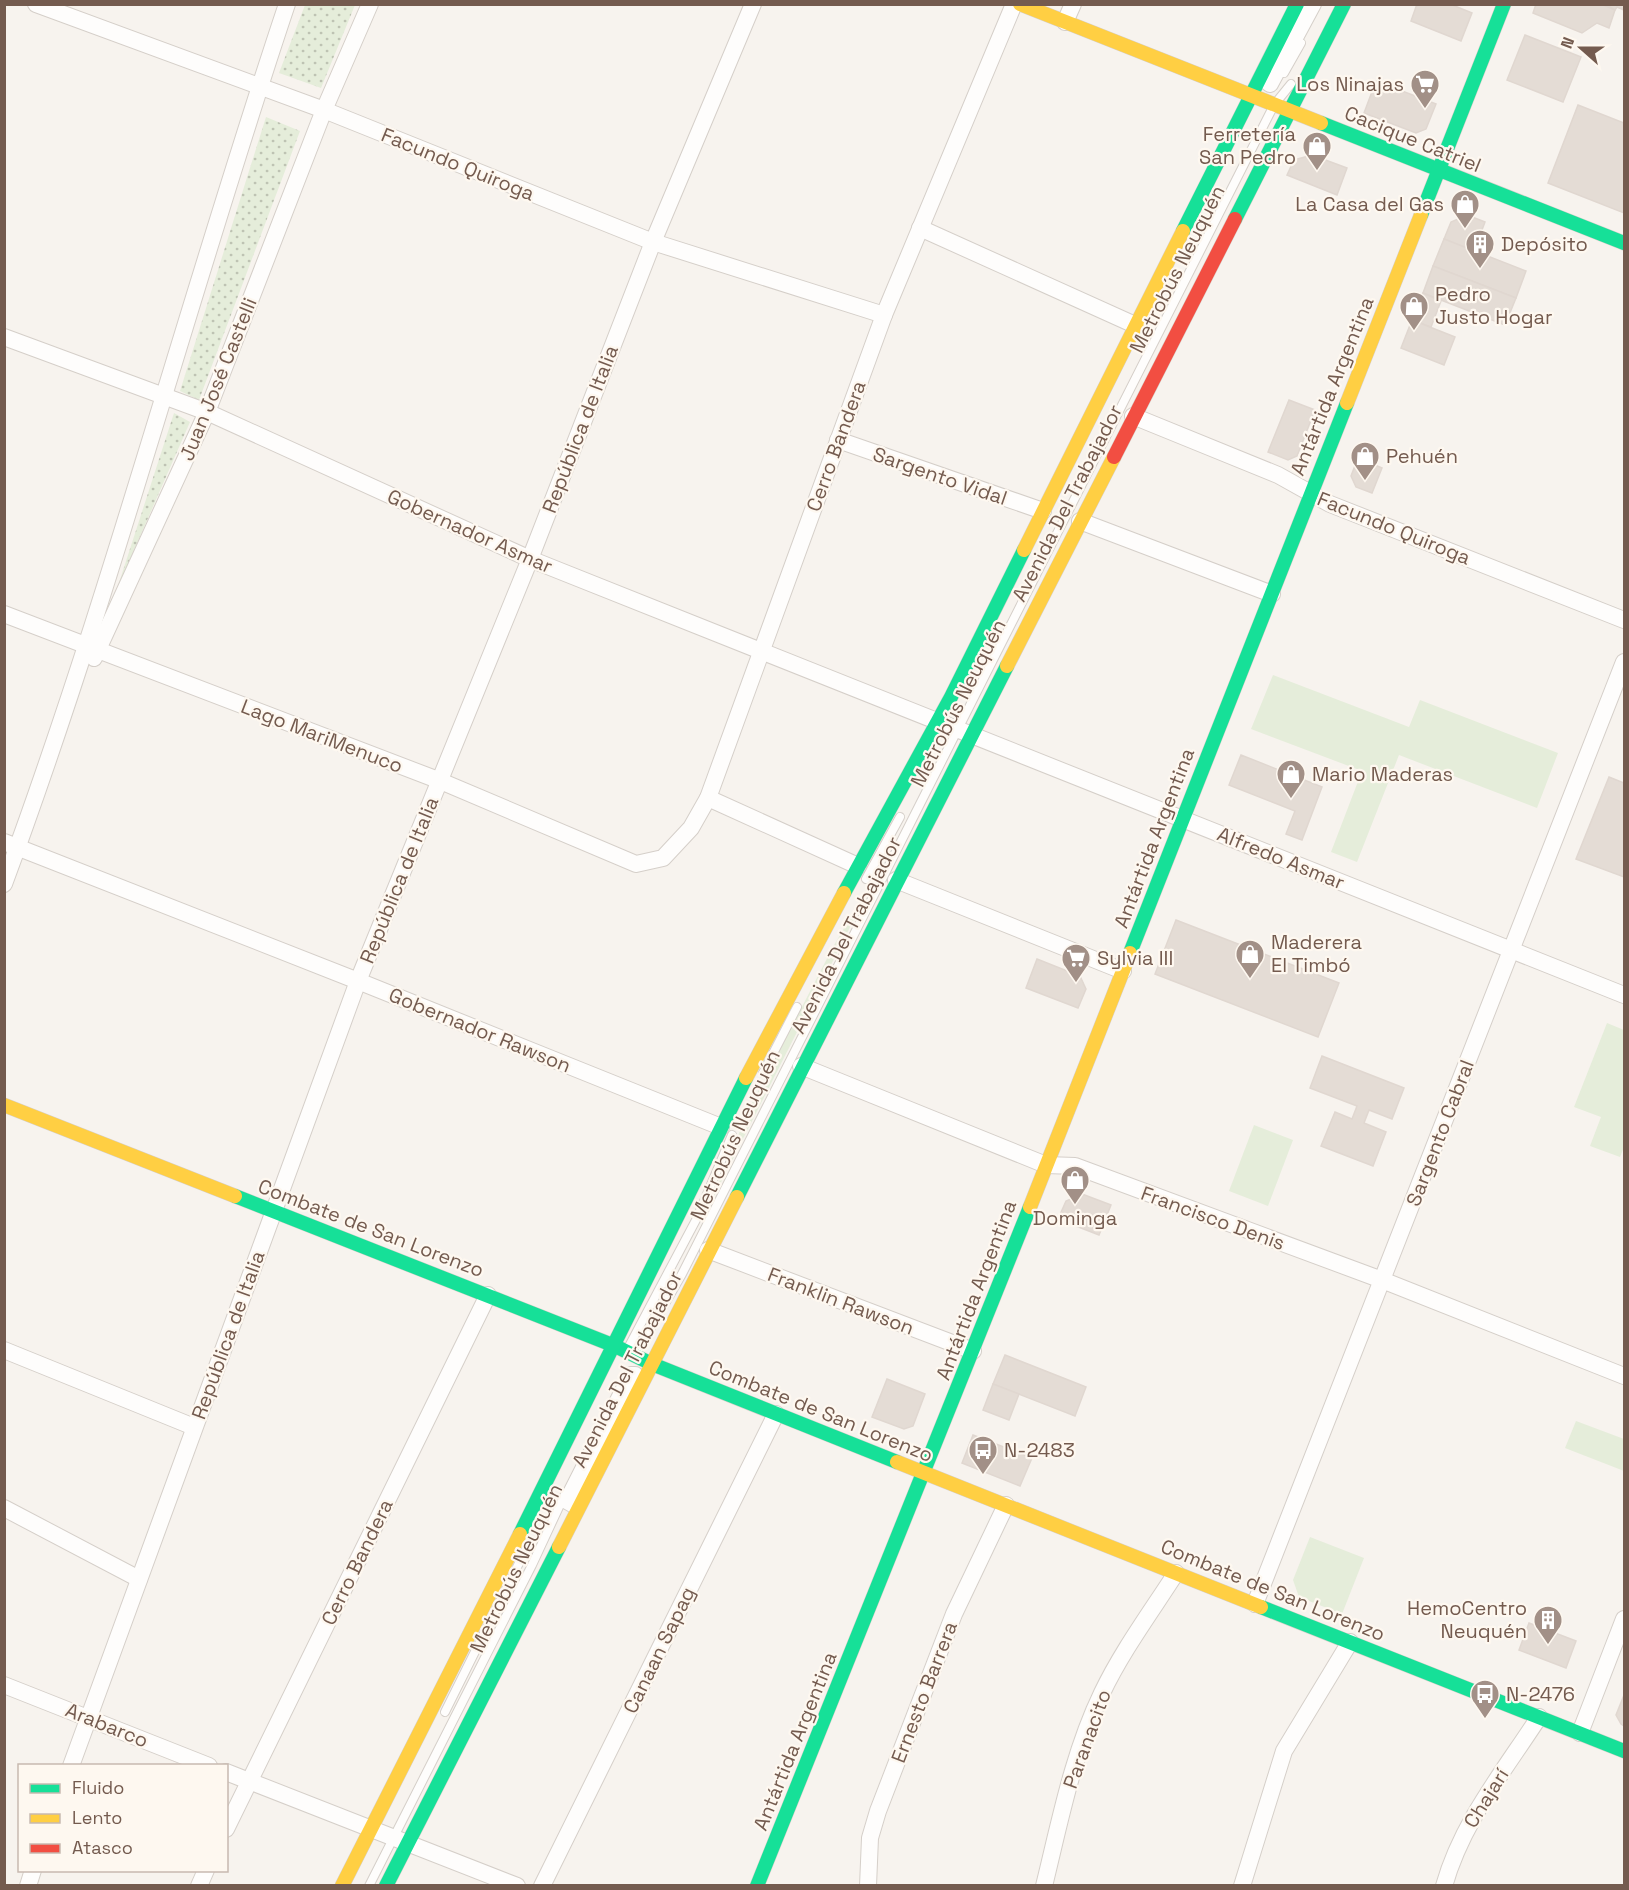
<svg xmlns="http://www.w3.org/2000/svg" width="1629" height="1890" viewBox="0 0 1629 1890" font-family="'Space Grotesk',sans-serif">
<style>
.grass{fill:#e5edda}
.park{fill:url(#park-dots)}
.building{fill:#e4dcd5;stroke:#e0d7d0;stroke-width:1.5}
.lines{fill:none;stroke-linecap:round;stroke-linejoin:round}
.lane-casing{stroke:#d5cfc9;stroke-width:10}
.street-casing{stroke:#d5cfc9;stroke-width:18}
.fast-casing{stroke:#d7d0ca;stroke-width:15}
.slow-casing{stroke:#d7d0ca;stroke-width:15}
.jam-casing{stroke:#d7d0ca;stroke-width:15}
.lane{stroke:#fefdfc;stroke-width:8}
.street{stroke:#fefdfc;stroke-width:16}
.fast{stroke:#16e098;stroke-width:14}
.slow{stroke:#ffcf43;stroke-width:14}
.jam{stroke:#f24e42;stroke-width:14}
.labels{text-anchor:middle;stroke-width:4.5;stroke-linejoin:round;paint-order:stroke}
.poi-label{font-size:20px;fill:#745b4f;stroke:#fef8f0;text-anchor:start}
.street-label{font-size:20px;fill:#745b4f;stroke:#fef8f0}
</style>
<defs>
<pattern id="park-dots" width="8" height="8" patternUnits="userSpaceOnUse" patternTransform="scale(1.5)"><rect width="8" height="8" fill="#e5edda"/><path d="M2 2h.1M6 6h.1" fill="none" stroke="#bec3b3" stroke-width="1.8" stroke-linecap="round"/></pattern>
</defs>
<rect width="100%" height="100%" fill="#f7f3ee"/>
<g class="grass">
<path d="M1273,675l136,52 11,-27 138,53 -21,55 -138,-53 -42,107 -26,-10 31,-81 -111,-42z"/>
<path d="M886,856l-179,354 43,-103 83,-160z"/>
<path d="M1607,1023l17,7v117l-4,10 -30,-11 11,-29 -27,-10z"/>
<path d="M1254,1125l39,15 -25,66 -39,-15z"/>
<path d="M1576,1421l48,18v32l-59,-23z"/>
<path d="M1310,1537l54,21 -22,56 -43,-17 -6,-17z"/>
</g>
<g class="park">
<path d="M305,5h50l-34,83 -42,-15z"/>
<path d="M266,117l34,14 -101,269 -19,-9z"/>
<path d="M174,413l16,9 -73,167z"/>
</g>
<g class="building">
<path d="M1417,4h33l22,9 -11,28 -50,-20z"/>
<path d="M1536,4h65l14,6 -6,18 -12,-5 -15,10 -49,-20z"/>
<path d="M1605,4h19v6l-7,-3 -2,3z"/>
<path d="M1525,35l56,22 -18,45 -56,-22z"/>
<path d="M1376,81l60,23 -10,25 -10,4 -52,-20z"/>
<path d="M1578,105l46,18v90l-76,-30z"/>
<path d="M1312,155l35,13 -10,27 -50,-20 7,-15z"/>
<path d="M1467,215l18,7 -11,29 -30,-12 7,-17z"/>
<path d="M1444,239l82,32 -10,27 -83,-32z"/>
<path d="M1433,266l83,32 -11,27 -82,-32z"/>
<path d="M1423,293l18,8 -10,26 -19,-7z"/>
<path d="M1412,320l43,17 -11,28 -43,-17z"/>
<path d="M1289,400l26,10 -18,46 -9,4 -20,-8z"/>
<path d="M1358,458l24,10 -10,25 -16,-6 -5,-11z"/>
<path d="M1241,755l81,32 -20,53 -16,-6 9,-23 -66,-26z"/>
<path d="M1609,777l15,6v94l-48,-18z"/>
<path d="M1176,920l163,63 -21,54 -163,-63z"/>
<path d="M1037,959l43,17 6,13 -8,19 -52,-20z"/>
<path d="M1322,1056l82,32 -12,31 -23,-9 -5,13 22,9 -13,34 -52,-20 14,-34 17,7 5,-13 -47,-18z"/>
<path d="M1082,1194l29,11 -12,30 -41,-16 8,-18z"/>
<path d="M1005,1355l81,32 -11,29 -82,-32z"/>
<path d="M887,1379l38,15 -12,32 -9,3 -32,-12z"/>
<path d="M993,1384l26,10 -10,26 -26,-10z"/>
<path d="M973,1435l59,23 -12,28 -58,-23z"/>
<path d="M1529,1623l47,18 -10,27 -47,-18z"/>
<path d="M1624,1695v31l-3,-2 -5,-9z"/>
</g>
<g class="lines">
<g class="lane-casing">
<g id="lane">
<path d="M1284,73l17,-30"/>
<path d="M866,879l34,-62"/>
<path d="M763,1073l34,-66"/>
<path d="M627,1350l70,-132 35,-83"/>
<path d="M636,1354l46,-80 592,-1169 17,-21"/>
<path d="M445,1712l80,-161"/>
<path d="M369,1886l163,-321 33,-71"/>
</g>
</g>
<g class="street-casing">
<g id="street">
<path d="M36,4l288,106 329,132 231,73"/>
<path d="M1065,22l8,-18"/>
<path d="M1271,68l-6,12 5,4 43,-80"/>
<path d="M920,228l215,97"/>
<path d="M4,337l203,75 323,147 1094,436"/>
<path d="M1133,416l145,59 52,29 294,116"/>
<path d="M838,440l205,71"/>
<path d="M1080,521l192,73"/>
<path d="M4,614l434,166 198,84 27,-6 28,-30 17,-30 176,-483 130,-311"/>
<path d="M94,658l113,-246 117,-302 46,-106"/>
<path d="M708,798l150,68"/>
<path d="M4,842l354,139 363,146"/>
<path d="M896,880l227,91"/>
<path d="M4,884c107,-289 185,-588 283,-880"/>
<path d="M801,1066l245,99 29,1 307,114 242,96"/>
<path d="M708,1250l265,101"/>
<path d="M4,1350l190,77"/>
<path d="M631,1375h4l2,5 -63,125 -7,-4z"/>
<path d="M4,1508l135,71"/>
<path d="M1255,1604l369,-942"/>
<path d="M4,1685l205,81"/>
<path d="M1580,1733l44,-114"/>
<path d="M71,1766l287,-785 172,-422 123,-317 100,-238"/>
<path d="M226,1772l291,114"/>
<path d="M226,1829l262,-534"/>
<path d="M28,1886l5,-16"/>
<path d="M199,1886l7,-16"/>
<path d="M542,1886l234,-472"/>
<path d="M868,1886l2,-48 8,-27 76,-197 52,-109"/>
<path d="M1044,1886c16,-65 29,-133 58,-193 20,-42 49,-81 74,-120"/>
<path d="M1242,1886l42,-135 66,-109"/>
<path d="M1444,1886c18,-64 60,-115 95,-169"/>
</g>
</g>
<g class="fast-casing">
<g id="fast">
<path d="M1321,123l303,120"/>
<path d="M1421,215l83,-211"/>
<path d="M1235,219l109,-215"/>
<path d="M1183,231l114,-227"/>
<path d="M844,893l107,-196 73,-147"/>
<path d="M1130,953l217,-550"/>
<path d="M235,1196l380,150 37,18 245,98"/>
<path d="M737,1197l270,-531"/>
<path d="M520,1534l226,-456"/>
<path d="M1261,1607l363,144"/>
<path d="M386,1886l173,-339"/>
<path d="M757,1886l273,-679"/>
</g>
</g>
<g class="slow-casing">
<g id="slow">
<path d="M1020,4l301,119"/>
<path d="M1347,403l74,-188"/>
<path d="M1024,550l159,-319"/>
<path d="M1007,666l107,-209"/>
<path d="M746,1078l98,-185"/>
<path d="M4,1105l231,91"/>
<path d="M1030,1207l100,-254"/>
<path d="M897,1462l364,145"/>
<path d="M559,1547l178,-350"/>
<path d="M342,1886l178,-352"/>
</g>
</g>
<g class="jam-casing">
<path id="jam" d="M1114,457l121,-238"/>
</g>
<use href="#lane" class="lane"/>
<use href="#street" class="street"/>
<use href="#fast" class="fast"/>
<use href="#slow" class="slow"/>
<use href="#jam" class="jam"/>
</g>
<defs>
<g id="supermarket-pin" transform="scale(1.5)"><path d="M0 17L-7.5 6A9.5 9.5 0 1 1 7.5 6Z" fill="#a29087" stroke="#fef8f0"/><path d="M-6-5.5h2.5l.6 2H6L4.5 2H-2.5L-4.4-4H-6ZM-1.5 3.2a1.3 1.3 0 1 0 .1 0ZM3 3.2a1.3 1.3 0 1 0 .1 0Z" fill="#fff"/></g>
<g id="shop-pin" transform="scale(1.5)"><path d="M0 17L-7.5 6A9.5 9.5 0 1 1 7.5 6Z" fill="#a29087" stroke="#fef8f0"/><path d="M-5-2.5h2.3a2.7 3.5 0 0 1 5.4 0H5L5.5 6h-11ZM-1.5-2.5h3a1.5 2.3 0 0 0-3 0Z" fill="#fff"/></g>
<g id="building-pin" transform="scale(1.5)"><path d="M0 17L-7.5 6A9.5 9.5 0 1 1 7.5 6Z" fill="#a29087" stroke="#fef8f0"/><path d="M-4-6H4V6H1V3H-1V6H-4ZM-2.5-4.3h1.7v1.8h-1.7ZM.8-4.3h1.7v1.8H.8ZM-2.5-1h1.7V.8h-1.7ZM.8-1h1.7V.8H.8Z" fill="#fff"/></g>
<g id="bus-pin" transform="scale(1.5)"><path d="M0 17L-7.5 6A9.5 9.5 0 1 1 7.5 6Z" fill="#a29087" stroke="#fef8f0"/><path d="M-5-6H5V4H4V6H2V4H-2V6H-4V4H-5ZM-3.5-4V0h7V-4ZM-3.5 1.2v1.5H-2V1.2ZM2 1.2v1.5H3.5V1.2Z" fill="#fff"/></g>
</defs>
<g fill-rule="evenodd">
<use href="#supermarket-pin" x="1425" y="84"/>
<use href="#shop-pin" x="1317" y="146"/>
<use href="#shop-pin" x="1465" y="204"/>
<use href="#building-pin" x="1480" y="244"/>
<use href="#shop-pin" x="1414" y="306"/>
<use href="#shop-pin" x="1365" y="456"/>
<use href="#shop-pin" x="1291" y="774"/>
<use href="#shop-pin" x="1250" y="954"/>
<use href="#supermarket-pin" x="1076" y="958"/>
<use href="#shop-pin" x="1075" y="1180"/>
<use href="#bus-pin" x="983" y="1450"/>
<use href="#building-pin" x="1548" y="1620"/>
<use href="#bus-pin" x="1485" y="1694"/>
</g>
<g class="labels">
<g class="poi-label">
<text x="1404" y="91" text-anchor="end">Los Ninajas</text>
<text x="1296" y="141" text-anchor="end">Ferretería<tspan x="1296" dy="23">San Pedro</tspan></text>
<text x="1444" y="211" text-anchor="end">La Casa del Gas</text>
<text x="1501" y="251">Depósito</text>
<text x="1435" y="301">Pedro<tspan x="1435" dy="23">Justo Hogar</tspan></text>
<text x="1386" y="463">Pehuén</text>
<text x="1312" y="781">Mario Maderas</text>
<text x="1271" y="949">Maderera<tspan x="1271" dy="23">El Timbó</tspan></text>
<text x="1097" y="965">Sylvia III</text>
<text x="1075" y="1225" text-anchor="middle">Dominga</text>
<text x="1004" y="1457">N-2483</text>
<text x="1527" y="1615" text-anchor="end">HemoCentro<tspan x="1527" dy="23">Neuquén</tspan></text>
<text x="1506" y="1701">N-2476</text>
</g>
<g class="street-label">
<text transform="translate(1413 139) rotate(22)" y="7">Cacique Catriel</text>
<text transform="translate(458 164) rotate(22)" y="7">Facundo Quiroga</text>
<text transform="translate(1177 269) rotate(-63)" y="7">Metrobús Neuquén</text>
<text transform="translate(218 379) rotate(-68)" y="7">Juan José Castelli</text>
<text transform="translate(1332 386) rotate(-68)" y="7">Antártida Argentina</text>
<text transform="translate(580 429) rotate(-69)" y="7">República de Italia</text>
<text transform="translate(836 446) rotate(-70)" y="7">Cerro Bandera</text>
<text transform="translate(940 476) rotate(19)" y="7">Sargento Vidal</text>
<text transform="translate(1067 503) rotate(-63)" y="7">Avenida Del Trabajador</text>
<text transform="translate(1394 528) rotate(22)" y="7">Facundo Quiroga</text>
<text transform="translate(470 531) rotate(24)" y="7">Gobernador Asmar</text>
<text transform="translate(958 703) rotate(-63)" y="7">Metrobús Neuquén</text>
<text transform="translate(322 736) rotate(21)" y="7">Lago MariMenuco</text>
<text transform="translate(1154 838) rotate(-69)" y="7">Antártida Argentina</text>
<text transform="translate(1281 858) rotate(22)" y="7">Alfredo Asmar</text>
<text transform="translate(399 880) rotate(-68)" y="7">República de Italia</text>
<text transform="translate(846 935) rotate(-63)" y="7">Avenida Del Trabajador</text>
<text transform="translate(480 1030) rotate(22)" y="7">Gobernador Rawson</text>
<text transform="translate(1440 1133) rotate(-69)" y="7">Sargento Cabral</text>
<text transform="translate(735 1135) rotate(-65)" y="7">Metrobús Neuquén</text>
<text transform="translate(1213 1218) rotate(20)" y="7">Francisco Denis</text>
<text transform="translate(371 1228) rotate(21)" y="7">Combate de San Lorenzo</text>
<text transform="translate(976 1290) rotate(-69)" y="7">Antártida Argentina</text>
<text transform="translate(841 1301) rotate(21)" y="7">Franklin Rawson</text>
<text transform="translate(228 1335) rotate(-70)" y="7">República de Italia</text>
<text transform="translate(627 1369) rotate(-63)" y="7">Avenida Del Trabajador</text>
<text transform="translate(821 1411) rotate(22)" y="7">Combate de San Lorenzo</text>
<text transform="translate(357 1562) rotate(-64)" y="7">Cerro Bandera</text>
<text transform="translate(516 1568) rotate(-64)" y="7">Metrobús Neuquén</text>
<text transform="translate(1273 1590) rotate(22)" y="7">Combate de San Lorenzo</text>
<text transform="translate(659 1650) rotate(-64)" y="7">Canaan Sapag</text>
<text transform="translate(924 1692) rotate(-69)" y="7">Ernesto Barrera</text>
<text transform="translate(107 1725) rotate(22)" y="7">Arabarco</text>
<text transform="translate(1087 1739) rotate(-70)" y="7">Paranacito</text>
<text transform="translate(795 1741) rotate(-68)" y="7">Antártida Argentina</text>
<text transform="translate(1486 1798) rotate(-58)" y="7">Chajarí</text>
</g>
</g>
<rect width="1629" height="1890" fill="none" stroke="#745b4f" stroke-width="12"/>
<rect x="18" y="1764" width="210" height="108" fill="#fef8f0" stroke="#c7b9b0" stroke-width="1.5"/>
<rect x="30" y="1784" width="30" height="9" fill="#16e098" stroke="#c7b9b0" stroke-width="1.5"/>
<text x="72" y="1794" font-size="18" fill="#745b4f">Fluido</text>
<rect x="30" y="1814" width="30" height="9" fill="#ffcf43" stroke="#c7b9b0" stroke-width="1.5"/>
<text x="72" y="1824" font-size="18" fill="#745b4f">Lento</text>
<rect x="30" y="1844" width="30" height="9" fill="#f24e42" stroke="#c7b9b0" stroke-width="1.5"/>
<text x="72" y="1854" font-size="18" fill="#745b4f">Atasco</text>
<g transform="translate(1581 48) rotate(291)" stroke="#fef8f0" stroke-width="4.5" paint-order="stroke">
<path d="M0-4.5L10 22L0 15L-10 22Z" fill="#745b4f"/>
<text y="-9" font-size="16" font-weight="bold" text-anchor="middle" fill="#745b4f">N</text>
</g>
</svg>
